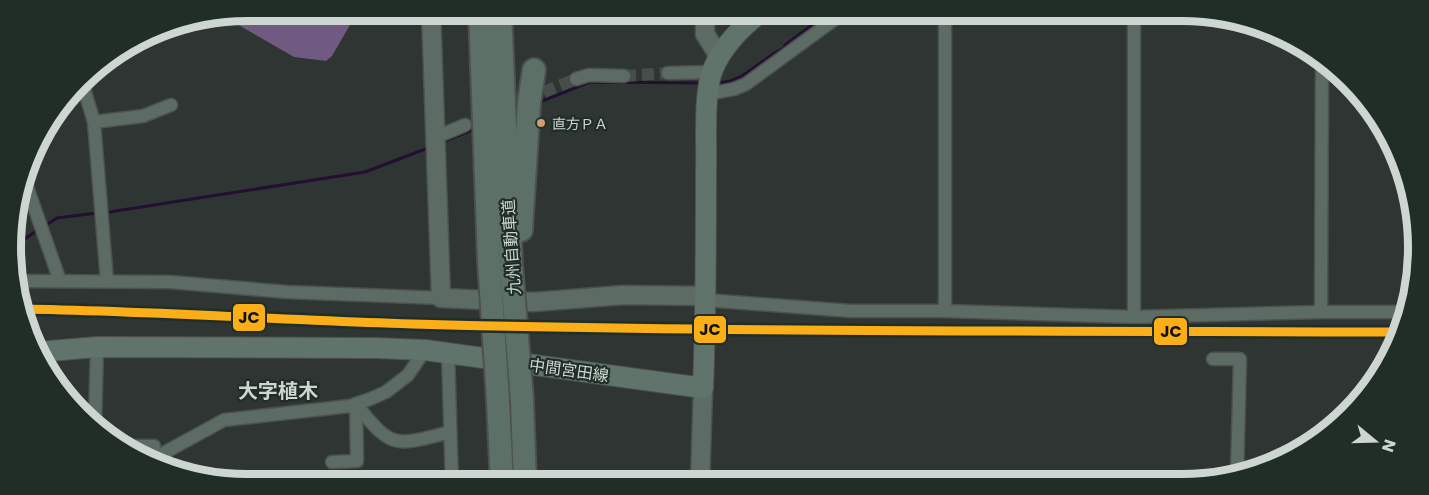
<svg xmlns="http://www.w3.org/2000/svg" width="1429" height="495" viewBox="0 0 1429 495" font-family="Poppins,'Noto Sans JP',sans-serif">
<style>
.forest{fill:#715a82}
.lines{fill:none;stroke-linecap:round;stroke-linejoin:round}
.stream{stroke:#240e31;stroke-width:3}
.street-tunnel{stroke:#464d4a;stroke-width:12;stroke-dasharray:12 6;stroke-linecap:butt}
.street-casing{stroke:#4c514f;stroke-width:15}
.secondary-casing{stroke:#4c514f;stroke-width:21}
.primary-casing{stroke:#4c514f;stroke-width:22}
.highway-casing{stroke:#4c514f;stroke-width:26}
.street{stroke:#5c6b64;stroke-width:12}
.secondary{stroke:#5c6c65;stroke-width:18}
.primary{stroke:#60746c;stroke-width:20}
.highway{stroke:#5c7068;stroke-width:22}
.highway-bridge-casing{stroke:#4c514f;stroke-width:26;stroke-linecap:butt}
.highway-bridge{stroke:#5c7068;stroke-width:22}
.rail-1-casing{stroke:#212e28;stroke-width:14}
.rail-1{stroke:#faaf18;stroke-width:9}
.bus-dot{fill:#d39c74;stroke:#212e28;stroke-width:2}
.labels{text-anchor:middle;stroke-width:4.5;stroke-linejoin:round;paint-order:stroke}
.bus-label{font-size:14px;fill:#ced6d2;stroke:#212e28;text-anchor:start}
.street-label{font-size:16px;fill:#ced6d2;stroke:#212e28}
.quarter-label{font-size:20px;font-weight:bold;fill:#ced6d2;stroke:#212e28}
.rim{fill:none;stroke:#ced6d2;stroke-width:8}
.line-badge{stroke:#212e28;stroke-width:2}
.pale-badge-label{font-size:16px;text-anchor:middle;font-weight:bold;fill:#111}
</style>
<rect width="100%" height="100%" fill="#2e3532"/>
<path class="forest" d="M248,11h110l-26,45 -6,5 -32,-4 -52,-30 -17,-12z"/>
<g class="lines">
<g class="stream">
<path d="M716,83c29,0 43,-24 68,-35l1,-3 46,-34"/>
<path d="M537,103l53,-21 113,1"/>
<path d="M442,142l33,-13"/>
<path d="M103,213l262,-41 63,-24"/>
<path d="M43,227l14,-9 40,-5"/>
<path d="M14,246l24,-16"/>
</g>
<g class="street-tunnel">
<path d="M624,76l44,-3"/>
<path d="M527,99l49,-20"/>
</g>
<g class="street-casing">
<g id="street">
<path d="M668,73l44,-1"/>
<path d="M576,79l13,-4 35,1"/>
<path d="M82,82l12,40 13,159"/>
<path d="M708,94l26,-5 12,-5 100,-73"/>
<path d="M94,122l49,-6 28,-11"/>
<path d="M434,138l31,-13"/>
<path d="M24,178l36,103"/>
<path d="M17,281l153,1 117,10 154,6"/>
<path d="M705,300l146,11h94l189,6 187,-5h88"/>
<path d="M945,311v-300"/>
<path d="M1321,312l1,-255"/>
<path d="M1134,317v-306"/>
<path d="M448,352l4,132"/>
<path d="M1213,359h27l-3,116"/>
<path d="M356,404c36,46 39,42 94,28"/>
<path d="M95,424l2,-77"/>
<path d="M119,446h35"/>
<path d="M151,460l73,-40 126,-14 20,-7 16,-7 22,-17 17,-25"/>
<path d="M332,462l25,-1 -1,-57"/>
</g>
</g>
<g class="secondary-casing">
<g id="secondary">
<path d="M431,11l10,287 93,4 89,-7 82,1"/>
<path d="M705,11v23l14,22"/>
<path d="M700,484l3,-96"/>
</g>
</g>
<g class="primary-casing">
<path id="primary" d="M38,352l59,-5 279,1 49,2 278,38c3,-73 3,-146 3,-219 1,-26 -3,-76 7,-100 10,-24 29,-42 49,-58"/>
</g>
<g class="highway-casing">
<g id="highway">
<path d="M480,11l9,249"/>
<path d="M500,11l11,253"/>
<path d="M521,230l8,-127 5,-33"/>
<path d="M498,400l4,84"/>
<path d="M522,400l3,84"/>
</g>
</g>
<use href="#street" class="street"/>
<use href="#secondary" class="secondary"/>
<use href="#primary" class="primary"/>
<use href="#highway" class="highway"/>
<g class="highway-bridge-casing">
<g id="highway-bridge">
<path d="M489,260l9,140"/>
<path d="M511,264l11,136"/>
</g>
</g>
<use href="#highway-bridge" class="highway-bridge"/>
<g class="rail-1-casing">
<path id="rail-1" d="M19,309c144,2 287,13 430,16 317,7 635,6 952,7"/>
</g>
<use href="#rail-1" class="rail-1"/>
</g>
<circle class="bus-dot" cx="541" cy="123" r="5"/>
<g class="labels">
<g class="bus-label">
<text x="552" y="129">直方ＰＡ</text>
</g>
<g class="street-label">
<text transform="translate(511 247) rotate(-94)" y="6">九州自動車道</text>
<text transform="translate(569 370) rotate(8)" y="6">中間宮田線</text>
</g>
<g class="quarter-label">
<text x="278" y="398">大字植木</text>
</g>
</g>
<path d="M0 0H1429V495H0ZM247 21H1182A226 226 0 0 1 1408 247V248A226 226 0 0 1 1182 474H247A226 226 0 0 1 21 248V247A226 226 0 0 1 247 21Z" fill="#212e28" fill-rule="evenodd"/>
<path class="rim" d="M247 21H1182A226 226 0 0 1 1408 247V248A226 226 0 0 1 1182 474H247A226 226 0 0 1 21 248V247A226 226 0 0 1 247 21Z"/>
<g class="line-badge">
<rect x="232" y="303" width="34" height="29" rx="6" fill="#faaf18"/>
<rect x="693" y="315" width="34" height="29" rx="6" fill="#faaf18"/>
<rect x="1153" y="317" width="35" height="29" rx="6" fill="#faaf18"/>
</g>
<g class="pale-badge-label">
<text x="249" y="323">JC</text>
<text x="710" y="335">JC</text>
<text x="1171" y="337">JC</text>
</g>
<g transform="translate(1375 441) rotate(109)" stroke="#212e28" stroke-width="4.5" paint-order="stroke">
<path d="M0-4.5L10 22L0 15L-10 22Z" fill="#ced6d2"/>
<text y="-9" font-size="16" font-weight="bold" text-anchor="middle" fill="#ced6d2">N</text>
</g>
</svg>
